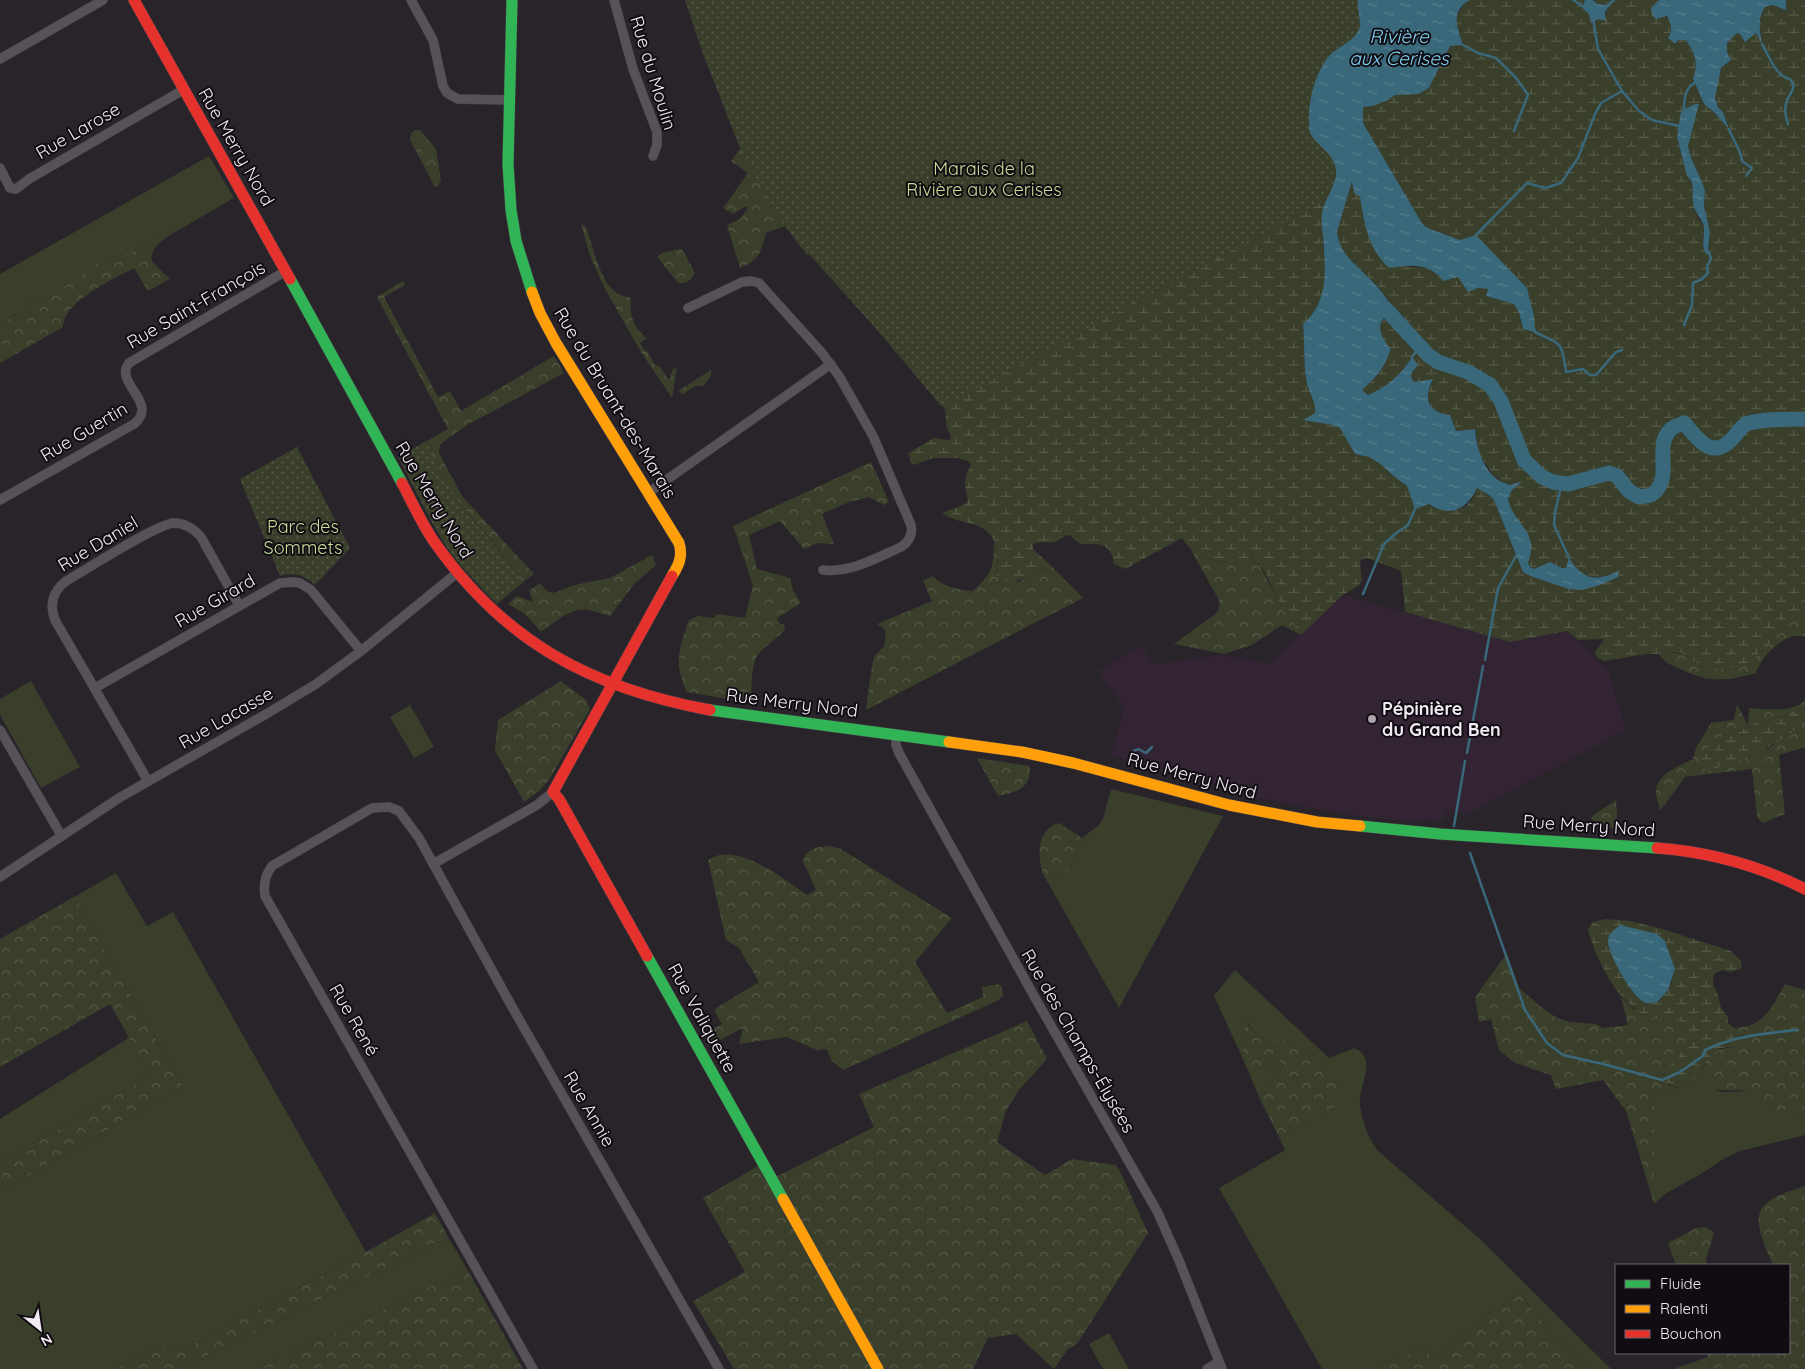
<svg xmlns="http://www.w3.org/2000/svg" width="1805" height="1369" viewBox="0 0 1805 1369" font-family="Quicksand,sans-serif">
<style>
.built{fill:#332434}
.green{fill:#393f2a}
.forest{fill:url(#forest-crowns)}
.wetland{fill:url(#wetland-marsh);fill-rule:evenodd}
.park{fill:url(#park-dots)}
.water{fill:url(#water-ripples)}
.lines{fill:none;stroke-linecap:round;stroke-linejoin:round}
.stream{stroke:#3a687b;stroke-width:2.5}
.river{stroke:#3a687b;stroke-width:15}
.street-casing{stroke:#474147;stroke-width:10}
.fast-casing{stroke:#474147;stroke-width:12}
.slow-casing{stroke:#474147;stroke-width:12}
.jam-casing{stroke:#474147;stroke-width:12}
.street{stroke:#575257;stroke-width:9}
.fast{stroke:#30b455;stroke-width:11}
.slow{stroke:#ff9f0a;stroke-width:11}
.jam{stroke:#e5322d;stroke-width:11}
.poi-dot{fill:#aca4ac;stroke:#110c12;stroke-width:2}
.labels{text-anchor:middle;stroke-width:4;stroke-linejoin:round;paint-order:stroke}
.street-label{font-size:18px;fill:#f2eaf2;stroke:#110c12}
.park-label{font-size:18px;fill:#c6db96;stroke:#110c12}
.poi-label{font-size:18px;font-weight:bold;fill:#f2eaf2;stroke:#110c12;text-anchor:start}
.water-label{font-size:19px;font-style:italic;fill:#7dd0f1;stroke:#110c12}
</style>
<defs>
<pattern id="forest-crowns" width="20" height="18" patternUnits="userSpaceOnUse" patternTransform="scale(1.25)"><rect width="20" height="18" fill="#393f2a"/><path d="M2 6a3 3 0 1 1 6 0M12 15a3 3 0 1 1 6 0" fill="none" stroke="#565b49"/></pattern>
<pattern id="wetland-marsh" width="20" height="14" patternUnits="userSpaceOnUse" patternTransform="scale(1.25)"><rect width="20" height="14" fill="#393f2a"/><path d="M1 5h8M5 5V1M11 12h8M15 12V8" fill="none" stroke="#565b49"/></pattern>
<pattern id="park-dots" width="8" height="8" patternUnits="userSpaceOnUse" patternTransform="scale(1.25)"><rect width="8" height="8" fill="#393f2a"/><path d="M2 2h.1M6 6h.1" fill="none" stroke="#565b49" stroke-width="1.8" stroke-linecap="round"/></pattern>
<pattern id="water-ripples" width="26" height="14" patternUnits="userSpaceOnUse" patternTransform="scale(1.25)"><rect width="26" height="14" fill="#3a687b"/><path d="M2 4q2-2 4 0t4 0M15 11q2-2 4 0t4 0" fill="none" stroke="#577e8e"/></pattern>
</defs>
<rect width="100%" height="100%" fill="#29232a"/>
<path class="built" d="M1343,595l167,47 57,-11 42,41 17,58 -158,84 -22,-2 -3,9 -24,-2 -1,3 -54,-5 -63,-11 -77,-15 1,-5 -51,-11 -63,-20 13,-47 -26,-37 44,-26 11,19 72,-9 45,9z"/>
<g class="green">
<path d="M209,156l25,42 -57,33 -52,24 -17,3 -59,40 -16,4 -5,5 -28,17v-50z"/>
<path d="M31,681l49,86 -39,21 -41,-73v-16z"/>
<path d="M410,705l24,42 -20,11 -24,-41z"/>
<path d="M1111,789l112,27 -104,192 -76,-134 15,3 12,-8 12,-31 18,-14 3,-5z"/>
<path d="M116,873l31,53 26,-14 193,340 -180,96 -24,-4 -48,25h-114v-177l183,-106 -109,-189z"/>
<path d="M1235,970l94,88 25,-10c25,9 4,38 6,56 2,18 8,33 18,47l102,88 131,130h-22l-26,-22 -43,-53 -36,23 -48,44 -13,-12 -56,20h-45l-103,-181 66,-38 -6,-13 53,-28 5,-26 -50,-42h-22l-8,-6 -10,-13 -5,35 -28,-61z"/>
<path d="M130,1037l20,38 -150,88v-44z"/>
<path d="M1276,1060l6,3 1,4 -23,32 -11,-26z"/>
<path d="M1704,1066l-1,13 17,13 25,-1 11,4 15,12 34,9v19l-65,16 -15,7 -24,16 -36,20 -11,10v-107l7,-5 7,1c17,-12 23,-8 36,-27z"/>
<path d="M448,1237l19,32 -208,100h-80z"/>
<path d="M1109,1333l20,36h-26l-14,-25z"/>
<path d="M1708,1357l4,12h-39z"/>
</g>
<g class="forest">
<path d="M416,130h4l16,19 5,32 -3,5 -3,1 -25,-47 1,-7z"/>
<path d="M743,145l45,80 -22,8c-5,19 -7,28 -26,35l-13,-43 13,-6 8,-11 -2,-2 -13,8 -10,-6 25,-35 -17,-12z"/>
<path d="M581,223l5,4c6,17 13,50 27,63 5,5 12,6 18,8 -2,16 2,30 16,40l-7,5 4,7 4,2 6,12 7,4 7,11 3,-2 1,-7 5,-3 -5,31 -31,-46 -36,-63 -15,-33z"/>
<path d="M177,231c-13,9 -24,12 -26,28l5,7 14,13 -22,12 -14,-23c-21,12 -70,32 -71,59l-63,36v-39l28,-17 5,-5 16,-4 50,-36 9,-4 17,-3z"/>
<path d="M679,249h3l13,24c-4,7 -8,11 -17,10l-21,-26 5,-4z"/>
<path d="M403,281l2,4 -21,12 54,100 12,-6 11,20 93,-55 10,17 -97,52 -27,19 -1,9 23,43 72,78 -12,9c-12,-23 -30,-41 -46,-61 -19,-21 -36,-45 -47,-70l5,-15 14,-8 -71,-132z"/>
<path d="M711,370v6l-8,10h-8l-12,8 -5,-3z"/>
<path d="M871,462l18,40 -5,3 -15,-8 -20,5 -27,12 12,30 -16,-1 -14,6 -24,-28 -31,14 8,34 33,9 3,12 8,13 -24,15 3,6h4l1,4c-3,8 -21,18 -28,28 -7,14 -4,30 -7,44l-5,2 -58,-10c-14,-29 -8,-44 2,-72l9,-4 16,2 2,-4 29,4 8,-33 -20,-59z"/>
<path d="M994,542l4,11 -2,21 23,8 14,-10 16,-4v-4l34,34 -217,112c2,-16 4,-33 7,-49 3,-14 15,-7 12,-32l-8,-5 55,-23 -9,-20 9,-5c13,11 25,14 41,15 20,-19 20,-22 21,-49z"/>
<path d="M1191,550l17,9 14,3 23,-4 9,2 6,6 21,40 20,29 -19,-10 -30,20 -28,9 -50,-10 40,-29c5,-5 6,-8 5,-15z"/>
<path d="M652,555l4,10 -22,19 -24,32c-7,-2 -15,-5 -23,-6 -17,-2 -33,13 -46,22l-16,-18 -17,-10 9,-8 16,6 -4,-11 11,-8 7,8 7,2 20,-8 36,-7z"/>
<path d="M1805,615v22c-18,-7 -45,20 -49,36 -31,8 -45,10 -74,-3 -9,-4 -17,-7 -23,-16 23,-4 26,2 45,13l48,-7 44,-43z"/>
<path d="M561,681l25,19 4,9 -41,71 -10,11 -15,11 -29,-52 3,-30z"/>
<path d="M1805,701v6l-8,5 -73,23 -10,6 54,8 37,-27v25l-26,8 6,59 -22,9 -6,-6 -5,-48 -67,8 -25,34c-1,-6 -4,-13 -4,-19 0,-18 24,-26 37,-33l3,-11 15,-25 23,-3 3,-16 11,21 1,-17c18,1 41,5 56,-7z"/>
<path d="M977,758l53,8c1,23 -13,26 -32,30z"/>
<path d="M1616,800l2,31 -26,-11 -1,-2 1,-2z"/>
<path d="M1059,823l23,15 -12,31 -12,8 -15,-3c-6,-19 -6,-45 16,-51z"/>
<path d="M829,846l12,3 111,69 -37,44 32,51 36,-16 -1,-10 17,-3 3,3 1,8 -4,5 -156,70 -11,-9 -5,-11 -5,-1 -5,1 -30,-13 -48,7 4,-16 -35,18 -5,-11 19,-11 -7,-12 1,-4 43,-26 -20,-34 -13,-8 -18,-80c28,-20 77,20 99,35l9,-5 -13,-29c4,-13 14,-14 26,-15z"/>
<path d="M74,897l109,189 -183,106v-29l150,-88 -40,-71 -110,63v-128z"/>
<path d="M1507,953l12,35 21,18 17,12 13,4 26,2 7,4 25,-3 -7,-28 12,12 50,13c11,21 -7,38 -20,53l5,10 7,3 -7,5 -7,-1 -7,5v107l-28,-93 -23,-31 -47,9 -5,-14 -36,-12 -16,-13 -8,-31 -12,3 -4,-25z"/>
<path d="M1785,984l20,6v126c-11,-2 -24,-3 -34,-9 -9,-5 -15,-13 -26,-16 -19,-4 -26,6 -42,-12 1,-26 9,-30 33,-32l13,-15 -15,-4c6,-1 14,-1 19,-4 16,-7 24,-26 32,-40z"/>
<path d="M1027,1021l20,38 -28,31 -13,21 -9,31 48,33 27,-16 43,6 4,4 29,64 -71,111 -9,5 -14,20 -38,-35 -28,4 -15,31h-239l-41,-68 52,-29 -42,-74 55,-32 8,16 108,-55 -15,-33z"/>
<path d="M1246,1022l11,13 8,6h22l44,36c11,11 12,20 2,32l-54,28 -19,-38 23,-32 -1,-4 -6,-3 -27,13 -7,-16z"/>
<path d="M1805,1186v183h-93l-5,-16h82v-88h-16c-7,-18 -26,-50 -4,-64 10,-7 25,-11 36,-15z"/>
<path d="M435,1213l13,24 -269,132h-65l48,-25 24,4 180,-96z"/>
<path d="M1705,1227l9,5c-2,12 -8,21 -8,33h-30l-8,-22 28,-15z"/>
<path d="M467,1269l56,100h-264z"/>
<path d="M1520,1294l43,53 26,22h-222l56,-20 13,12 48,-44z"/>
</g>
<g class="wetland">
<path d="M1470,0h115l-3,8 7,6 3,9 7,-4h4l6,-14 -12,-1 -3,-4h65l-8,8c14,7 26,13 17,30l7,6 3,-4h8c10,16 12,22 7,40l11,24 12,10 13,14 -6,-16 -5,-5 -3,-9 3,-22 4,-8 9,-8 -4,-8v-9l10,-10 15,2 4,-2 6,10c-2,-13 -5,-25 3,-36l7,-2 13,5 1,-10h19v615l-9,2 -44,43 -10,6 -17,3 -21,-2 -23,-14 -8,-1 -14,2h-13l-42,7 -7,-3 -2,-6 9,-13 -26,1 -11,-9 -57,11 -105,-30 -4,-41 -34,-13 -6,2 -1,5 2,16 -4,5 -15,9 -42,40c-7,-10 -14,-19 -20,-29 -7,-12 -15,-39 -27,-46 -6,-3 -13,0 -19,1 -22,3 -41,-4 -53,-23l-57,31 -11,-5c-1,-12 -7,-20 -20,-20 -4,0 -8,1 -12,0 -5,-1 -9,-6 -12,-9 -7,0 -10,6 -16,7 -7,2 -11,-2 -21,2v5l16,15v4c-20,2 -32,23 -52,9 -2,-7 2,-15 1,-23 -6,-38 -36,-26 -56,-41l21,-8 5,-4 -3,-17 1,-9 5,-10 -3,-4 -11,-3h-24l-19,7 -3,-2 -3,-10 26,-15 14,2 3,-1c-1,-5 -3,-8 -4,-12 -3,-12 1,-13 -5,-25l390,-243c-3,24 -7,48 -9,73 -1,12 2,25 3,38 1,20 -8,41 -23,55 2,19 0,39 4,59 2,9 10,20 9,29l-12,7 28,5 9,3 14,26 14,3 10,6 17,15 39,30 22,2 9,-4 7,-8 4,-10 12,7 5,5 29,72 7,4 52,14 36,-18c-23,8 -34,9 -49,-13l-3,9h-3l-13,-6 -16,7 -4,-2 -2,-4c7,-18 -16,-46 -20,-64l4,-9 9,-8 -11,3 -5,-1 -12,-9 -13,-19 -5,-27 -19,2 -6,-16c-23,-3 -26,-16 -17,-35l-19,2 -3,-5 1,-20c-11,19 -25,30 -44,38l-7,-5c17,-12 23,-21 30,-41 -8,-9 -17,-22 -5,-33l12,5c-5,-17 -16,-31 -28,-42 -15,-15 -30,-25 -33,-47l15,-53 8,18 9,42 33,27 29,2 6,5 6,7 15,-3 20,11 10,1 -2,7 28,8 5,8 4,17 11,-13 -7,-28 -51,-52 -16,4 -30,-11 -7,-4 -60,-102v-16l10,-1 15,-6 7,-5 34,-7 21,-42 6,-20 1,-11 7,-11zM1681,111l11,16 -4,19 3,12 11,24 3,9 -1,15 6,26 -2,18 -5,-3 1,-20 -7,-12 -4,-13v-13l-10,-28 -5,-20z"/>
<path d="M1805,707v15c-29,24 -61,40 -98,48l-5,-2 -2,-12 14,-15 10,-6 73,-23z"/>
<path d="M1604,919l27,2 31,8 69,22 10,10 1,7 -11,4 -9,-2 -8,4 -1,9 5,12 3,13 7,9v6l6,5 15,4 2,5 -15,10 -16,1 -9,6 -15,24 -21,10 -13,-8c4,-17 22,-20 23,-42 1,-6 1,-11 -2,-16 -10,-2 -26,-2 -34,-5 -32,-13 -52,-56 -61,-87l4,-7zM1665,941c10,28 15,37 -8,61z"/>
</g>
<g class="park">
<path d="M685,0h734l-39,44 -40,148 -398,215 -64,-76 -69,-77 -2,1 -26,-34 -17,-28 -24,-45 -37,-94z"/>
<path d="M434,437l-4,15c10,24 26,47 43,67 17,22 36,40 49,64l-25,21c-17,-18 -35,-35 -49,-55 -19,-29 -34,-62 -50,-92z"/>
<path d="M297,447l53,101 -35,37c-10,-10 -21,-13 -35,-9l-40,-97z"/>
</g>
<g class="water">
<path d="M1358,0h112c-20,11 -13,27 -7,45l-13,1 -21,42 -11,6 -23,1 -7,5 -15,6 -10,1v16l60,102 7,4 30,11 16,-5 51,53 7,28 1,16 -12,-3 -4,-17 -5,-8 -28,-8 2,-7 -10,-1 -10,4 -10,-15 -15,4c-14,-19 -33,-16 -54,-13 -22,-21 -24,-42 -29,-71l-6,-4 -2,-12 -15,51c3,22 18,32 33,47 12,12 23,26 28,42l-12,-5c-12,10 -3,24 5,33 -7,20 -14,28 -29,41l6,5c19,-8 33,-20 44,-38l6,8 -6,7 -1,5 3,5 19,-3c-9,19 -7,33 17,36l6,16 19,-2c2,21 10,50 35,56l12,-4 -10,9 -4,9c6,27 32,31 20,64l2,4 4,2 16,-7 12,6h4l3,-10c14,22 27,24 49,13v6l-18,8 -18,5 -13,-1 -39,-13 -7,-4 -29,-72 -5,-5 -12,-7c-10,22 -27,30 -48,16l-14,5 -8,-23 -11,-8 -17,-15 -10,-6 -14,-3 -15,-26 -8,-3 -29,-5 12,-7c2,-9 -6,-20 -8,-29 -4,-20 -2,-40 -4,-60 27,-23 22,-56 20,-88 -1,-7 -2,-16 -1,-23 2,-12 16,-31 14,-43 -2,-18 -20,-24 -26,-37 -1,-3 -1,-11 -1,-15 0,-21 7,-47 21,-63 8,-8 21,-13 27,-22 7,-8 -1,-23 1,-33z"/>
<path d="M1585,0h8l4,4 13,1 -5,7 1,9 -7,-2 -8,4 -2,-9 -7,-6z"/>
<path d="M1659,0h127v10l-14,-5 -7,2c-8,12 -5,24 -3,37l-6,-11 -11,9 -5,-8 -3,-1 -10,10v9l4,8 -10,8 -6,30 3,9 5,5 6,17 -13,-15 -12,-10 -11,-25c5,-17 3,-23 -7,-39h-8l-3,4 -7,-6c5,-8 3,-13 -1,-22l-11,3 -4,-4 -1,-7z"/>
<path d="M1695,104h4l-11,42 3,12 11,24 3,9 -1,15 6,26 -2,18 1,2 -2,3c-7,-9 -2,-17 -3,-27 -1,-9 -10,-15 -11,-26 -1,-9 2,-19 -6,-26l-10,-39 4,-26z"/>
<path d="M1620,925l37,9 8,7 10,28 -7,21 -11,12c-3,0 -8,2 -11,1 -13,-4 -39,-50 -38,-63 1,-7 7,-11 12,-15z"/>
</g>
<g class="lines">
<g class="stream">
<path d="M1573,0l11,7"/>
<path d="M1608,5l6,-5"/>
<path d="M1762,44c7,12 14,33 28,35 9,11 -3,15 -4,25 -2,7 0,14 2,20"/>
<path d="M1463,45l15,8 18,5 21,21 11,16 -14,36"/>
<path d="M1622,91l17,20 13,9 27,6"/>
<path d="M1684,110c0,-11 1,-21 10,-27"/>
<path d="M1729,129c4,12 12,20 13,32l10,7 -6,8"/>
<path d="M1476,235l51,-52 18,5 16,-5 17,-25 17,-44 6,-11 21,-12 -24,-42 -5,-30"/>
<path d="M1684,325l8,-20 1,-22 9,-4 6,-6 -1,-6 4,-8 -2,-7"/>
<path d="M1534,329l1,3c27,13 27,9 31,40l17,-3 7,6h6l20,-23 6,-2"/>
<path d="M1412,357l8,-11"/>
<path d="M1559,483l1,8 -5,21 -1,13 15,33"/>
<path d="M1363,594l21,-50 11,-10 13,-9 7,-16"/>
<path d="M1485,660l13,-72 18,-32"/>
<path d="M1467,753l16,-87"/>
<path d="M1134,754v-3l4,-2 8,4 6,-6"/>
<path d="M1454,826l11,-65"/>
<path d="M1470,853l55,157 22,33 16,12 40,9 59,16 18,-8 23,-16 2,-6c28,-14 63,-17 93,-20"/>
</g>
<path class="river" d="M1385,308l43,47 10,7 30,10 22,13 11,16 23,59 18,17 11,5 15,2 41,-11 8,3 12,15 10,6c3,-1 9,-1 12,-2 24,-15 2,-48 19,-65 3,-4 10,-5 14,-7 15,17 28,38 49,15 4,-5 8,-11 13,-14 20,-6 39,-4 59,-5"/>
<g class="street-casing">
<g id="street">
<path d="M411,0l22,40 10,46 4,7 11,6 51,1"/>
<path d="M614,0l19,69 24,63v13l-4,11"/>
<path d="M0,59l103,-59"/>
<path d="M0,168l10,20 6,1 13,-10 154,-89"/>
<path d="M688,308l54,-26 9,-1 8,2 63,70 17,23 34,60 38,89c2,10 -2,17 -10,22 -25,11 -50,26 -78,23"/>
<path d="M648,493l183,-129"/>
<path d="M0,500l134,-76c26,-21 -21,-41 -5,-61l157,-92"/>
<path d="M95,688l185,-105 14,-1 6,1 11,7 50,61"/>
<path d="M0,730l61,105"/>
<path d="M896,734v11l3,8 139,250 119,208 21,47 44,111"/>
<path d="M148,781l-93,-161c-6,-15 -2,-29 11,-39 20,-11 90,-57 108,-58 11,0 20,6 27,14l38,68"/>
<path d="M433,864l104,-59 16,-13"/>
<path d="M0,877l119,-79 149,-85 48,-29 45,-33 96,-78"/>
<path d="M533,1369l-268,-473c-2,-12 0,-21 7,-30l100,-58 17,-1 10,4 20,27 92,167 208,364"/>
<path d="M1207,1369l12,-7"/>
</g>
</g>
<g class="fast-casing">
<g id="fast">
<path d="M512,0l-4,164 3,46 5,31 16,51"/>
<path d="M290,279l112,204"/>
<path d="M710,710l239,32"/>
<path d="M1360,826l80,8 217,14"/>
<path d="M647,956l136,243"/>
</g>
</g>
<g class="slow-casing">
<g id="slow">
<path d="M532,292l8,21 16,30 123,200c4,13 0,22 -7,33"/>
<path d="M949,742l73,10 51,11 156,42 88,17 43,4"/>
<path d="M783,1199l95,170"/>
</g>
</g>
<g class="jam-casing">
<g id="jam">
<path d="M134,0l156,279"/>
<path d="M402,483c10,19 19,39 31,57 70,101 157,148 277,170"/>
<path d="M1657,848c53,4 101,17 148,41"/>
<path d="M647,956l-88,-157 -6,-7 119,-216"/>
</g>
</g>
<use href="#street" class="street"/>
<use href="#fast" class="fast"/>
<use href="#slow" class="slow"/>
<use href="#jam" class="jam"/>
</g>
<circle class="poi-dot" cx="1372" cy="719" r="5"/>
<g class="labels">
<g class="street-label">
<text transform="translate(653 73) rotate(73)" y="6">Rue du Moulin</text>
<text transform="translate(78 131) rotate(-30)" y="6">Rue Larose</text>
<text transform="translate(236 147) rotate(60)" y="6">Rue Merry Nord</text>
<text transform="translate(196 305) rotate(-30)" y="6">Rue Saint-François</text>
<text transform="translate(615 403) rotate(59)" y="6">Rue du Bruant-des-Marais</text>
<text transform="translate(84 432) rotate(-31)" y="6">Rue Guertin</text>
<text transform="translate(434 500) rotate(59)" y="6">Rue Merry Nord</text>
<text transform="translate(98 544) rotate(-31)" y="6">Rue Daniel</text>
<text transform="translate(215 601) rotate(-30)" y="6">Rue Girard</text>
<text transform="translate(792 703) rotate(7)" y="6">Rue Merry Nord</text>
<text transform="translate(226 718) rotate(-30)" y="6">Rue Lacasse</text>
<text transform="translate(1192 776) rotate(15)" y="6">Rue Merry Nord</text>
<text transform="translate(1589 826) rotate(4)" y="6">Rue Merry Nord</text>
<text transform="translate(702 1018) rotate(61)" y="6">Rue Valiquette</text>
<text transform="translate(354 1020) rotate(60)" y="6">Rue René</text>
<text transform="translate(1078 1041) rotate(60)" y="6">Rue des Champs-Élysées</text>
<text transform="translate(589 1109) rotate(60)" y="6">Rue Annie</text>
</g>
<g class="park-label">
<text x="984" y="175">Marais de la<tspan x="984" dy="21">Rivière aux Cerises</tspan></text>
<text x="303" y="533">Parc des<tspan x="303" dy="21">Sommets</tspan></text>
</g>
<g class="poi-label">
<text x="1382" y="715">Pépinière<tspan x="1382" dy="21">du Grand Ben</tspan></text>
</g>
<g class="water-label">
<text x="1399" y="43">Rivière<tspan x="1399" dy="22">aux Cerises</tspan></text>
</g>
</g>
<rect x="1615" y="1264" width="175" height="90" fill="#110c12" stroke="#6b656c"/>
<rect x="1625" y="1280" width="25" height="8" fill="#30b455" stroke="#6b656c"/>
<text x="1660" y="1289" font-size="15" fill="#f2eaf2">Fluide</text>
<rect x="1625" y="1305" width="25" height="8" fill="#ff9f0a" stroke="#6b656c"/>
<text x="1660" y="1314" font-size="15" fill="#f2eaf2">Ralenti</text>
<rect x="1625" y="1330" width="25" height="8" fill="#e5322d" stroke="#6b656c"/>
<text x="1660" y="1339" font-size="15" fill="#f2eaf2">Bouchon</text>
<g transform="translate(40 1329) rotate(150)" stroke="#110c12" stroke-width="4" paint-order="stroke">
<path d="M0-4L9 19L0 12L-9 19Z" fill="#f2eaf2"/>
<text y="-8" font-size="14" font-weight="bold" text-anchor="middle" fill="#f2eaf2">N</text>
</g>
</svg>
